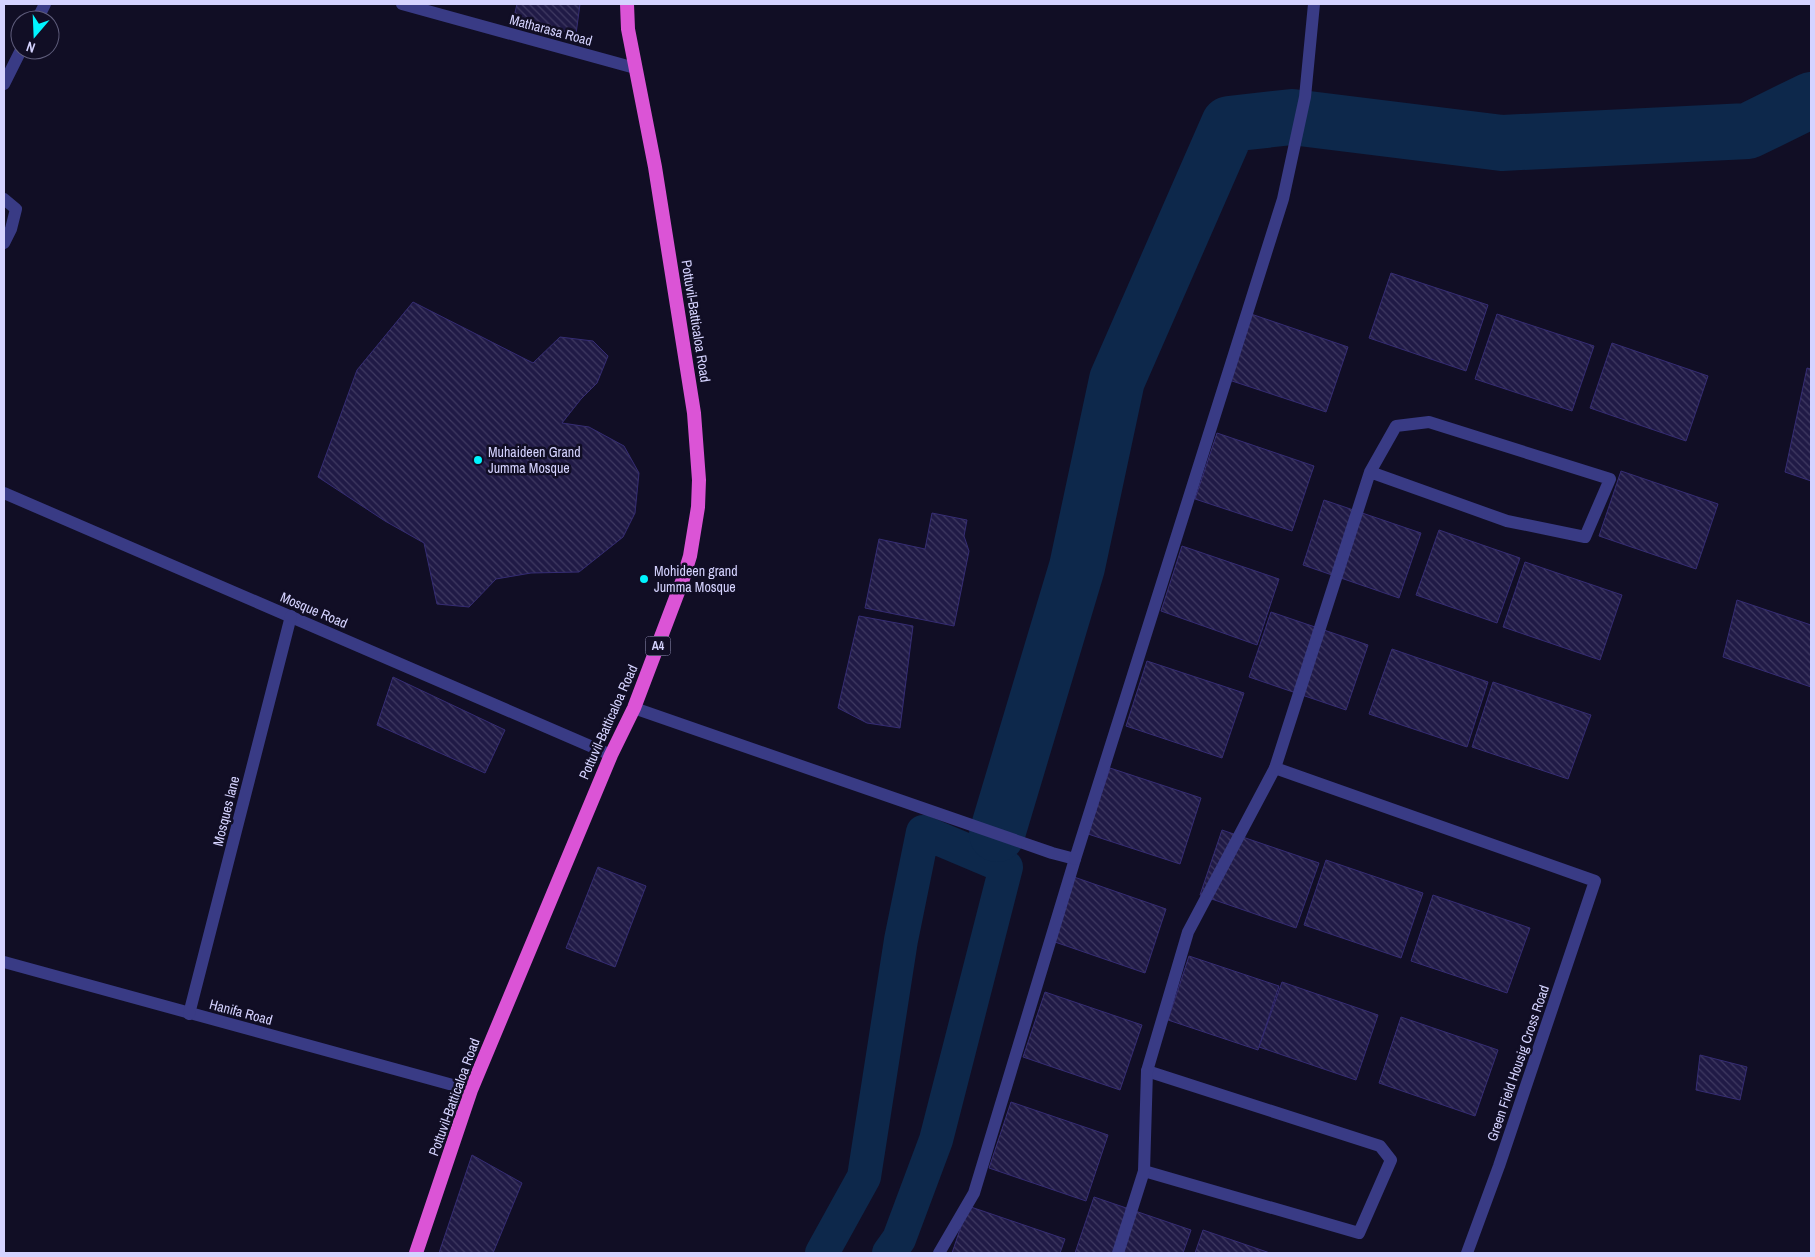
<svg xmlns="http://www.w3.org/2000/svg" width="1815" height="1257" viewBox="0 0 1815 1257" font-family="'Archivo Narrow',sans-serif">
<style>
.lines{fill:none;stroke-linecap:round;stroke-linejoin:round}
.canal{stroke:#0d284b;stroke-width:34}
.river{stroke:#0d284b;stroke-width:56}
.building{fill:url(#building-back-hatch);stroke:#352c73}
.minor{stroke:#393b85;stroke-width:12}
.trunk{stroke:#db54d6;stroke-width:14}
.poi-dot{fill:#00f4fe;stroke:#110e25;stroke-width:2}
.labels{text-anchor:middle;stroke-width:5;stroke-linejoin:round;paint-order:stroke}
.shield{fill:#110e25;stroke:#9a98be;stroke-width:1}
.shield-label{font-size:12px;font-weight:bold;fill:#d5d3ff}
.street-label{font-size:14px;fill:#d5d3ff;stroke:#110e25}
.poi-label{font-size:14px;fill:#d5d3ff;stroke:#110e25;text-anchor:start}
</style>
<defs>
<pattern id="building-back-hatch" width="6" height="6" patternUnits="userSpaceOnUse" patternTransform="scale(1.25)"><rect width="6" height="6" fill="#201a46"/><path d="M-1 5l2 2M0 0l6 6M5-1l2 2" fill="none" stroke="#403a62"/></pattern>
</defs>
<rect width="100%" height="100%" fill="#110e25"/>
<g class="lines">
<path class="canal" d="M822,1253l42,-76 37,-237 22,-108 83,35 -70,273 -37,99 -10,14"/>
<path class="river" d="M997,834l80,-267 40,-187 112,-256 63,-7 210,26 246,-12 63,-31"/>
</g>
<g class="building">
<path d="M517,4h63l-4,30 -63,-13z"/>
<path d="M1391,273l97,32 -22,66 -97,-33z"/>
<path d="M413,302l120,61 27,-26 33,4 15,15 -11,27 -16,16 -19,24 27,4 35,19 15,27 -4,40 -12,24 -44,35 -48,1 -35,6 -27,28 -32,-3 -13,-61 -39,-22 -67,-44 39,-107z"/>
<path d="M1251,314l97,33 -22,65 -97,-32z"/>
<path d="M1497,314l97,32 -22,65 -97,-32z"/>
<path d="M1612,343l96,33 -22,65 -96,-33z"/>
<path d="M1807,368l4,1v112l-26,-9z"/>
<path d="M1217,433l97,33 -22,65 -97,-32z"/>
<path d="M1621,471l97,33 -22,65 -97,-33z"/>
<path d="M1324,500l97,33 -22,65 -96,-33z"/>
<path d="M932,513l35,7 -3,16 5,15 -15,75 -89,-18 14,-69 46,10z"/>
<path d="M1439,530l81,28 -23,65 -81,-28z"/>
<path d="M1182,546l97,33 -22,66 -96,-34z"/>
<path d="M1525,562l97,33 -22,65 -97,-33z"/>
<path d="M1737,600l74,25v62l-88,-30z"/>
<path d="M1271,612l97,33 -22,65 -97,-33z"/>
<path d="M859,616l54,10 -13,102 -33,-5 -29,-15z"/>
<path d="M1392,649l96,33 -21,65 -98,-33z"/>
<path d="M1147,661l97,32 -22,65 -96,-32z"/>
<path d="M393,677l112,53 -20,43 -108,-48z"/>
<path d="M1493,682l98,33 -23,64 -96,-32z"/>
<path d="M1110,768l91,30 -21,66 -92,-30z"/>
<path d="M1222,830l97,33 -23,65 -96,-33z"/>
<path d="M1326,860l97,33 -22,65 -97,-33z"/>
<path d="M598,867l48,19 -31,81 -49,-19z"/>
<path d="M1074,877l92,32 -21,64 -93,-32z"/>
<path d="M1433,895l97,33 -23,65 -96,-32z"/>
<path d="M1189,956l90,30 -21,64 -90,-30z"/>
<path d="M1282,982l96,33 -22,65 -97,-33z"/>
<path d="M1045,992l97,33 -22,65 -97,-33z"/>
<path d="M1401,1017l97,33 -23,66 -96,-33z"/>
<path d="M1700,1055l47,12 -7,33 -44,-10z"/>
<path d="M1011,1102l97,33 -22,66 -97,-33z"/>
<path d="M472,1155l50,28 -29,70h-54z"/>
<path d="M1094,1197l97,33 -8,23h-108z"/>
<path d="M968,1206l97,33 -5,14h-108z"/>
<path d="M1203,1230l67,23h-75z"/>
</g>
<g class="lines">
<g class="minor">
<path d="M402,4l233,64"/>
<path d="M37,20l8,-16"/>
<path d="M4,84l17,-34"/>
<path d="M4,199l12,10 -5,20 -7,14"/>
<path d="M4,493l607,262"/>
<path d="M634,708l418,145 23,6 -101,334 -35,60"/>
<path d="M1275,768l320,113 -96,285 -32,87"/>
<path d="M1075,859l208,-660 22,-102 9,-93"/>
<path d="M4,962l467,128"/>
<path d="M189,1014l102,-398"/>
<path d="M1144,1171l215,62 32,-73 -11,-14 -233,-75"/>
<path d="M1118,1253l26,-82 3,-100 41,-139 87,-164 95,-296 26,-46 33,-4 181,57 -25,58 -78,-16 -137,-49"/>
</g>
<path class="trunk" d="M416,1253l55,-163 140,-335 23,-47 49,-129 7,-23 8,-49 1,-27 -5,-67 -39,-246 -27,-138 -1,-25"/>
</g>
<g class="poi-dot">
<circle cx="478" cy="460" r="5"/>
<circle cx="644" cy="579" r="5"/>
</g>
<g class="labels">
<rect class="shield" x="645.5" y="636.5" width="25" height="19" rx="4"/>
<g class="shield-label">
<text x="658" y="650">A4</text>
</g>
<g class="street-label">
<text transform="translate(551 30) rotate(15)" y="5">Matharasa Road</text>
<text transform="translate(696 321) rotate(81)" y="5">Pottuvil-Batticaloa Road</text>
<text transform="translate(314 610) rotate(23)" y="5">Mosque Road</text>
<text transform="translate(608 722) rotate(-66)" y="5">Pottuvil-Batticaloa Road</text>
<text transform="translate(226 811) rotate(-76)" y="5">Mosques lane</text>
<text transform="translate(241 1012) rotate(15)" y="5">Hanifa Road</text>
<text transform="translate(1518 1063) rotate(-71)" y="5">Green Field Housig Cross Road</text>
<text transform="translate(454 1097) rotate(-70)" y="5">Pottuvil-Batticaloa Road</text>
</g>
<g class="poi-label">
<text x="488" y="457">Muhaideen Grand<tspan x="488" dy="16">Jumma Mosque</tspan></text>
<text x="654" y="576">Mohideen grand<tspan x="654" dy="16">Jumma Mosque</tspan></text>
</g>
</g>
<rect width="1815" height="1257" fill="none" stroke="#d5d3ff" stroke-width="10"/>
<g transform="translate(35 35) rotate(199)"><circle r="24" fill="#110e25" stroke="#5f5d7c"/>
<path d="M0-4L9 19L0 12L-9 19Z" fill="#00f4fe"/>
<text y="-8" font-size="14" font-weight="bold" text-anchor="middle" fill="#d5d3ff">N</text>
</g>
</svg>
